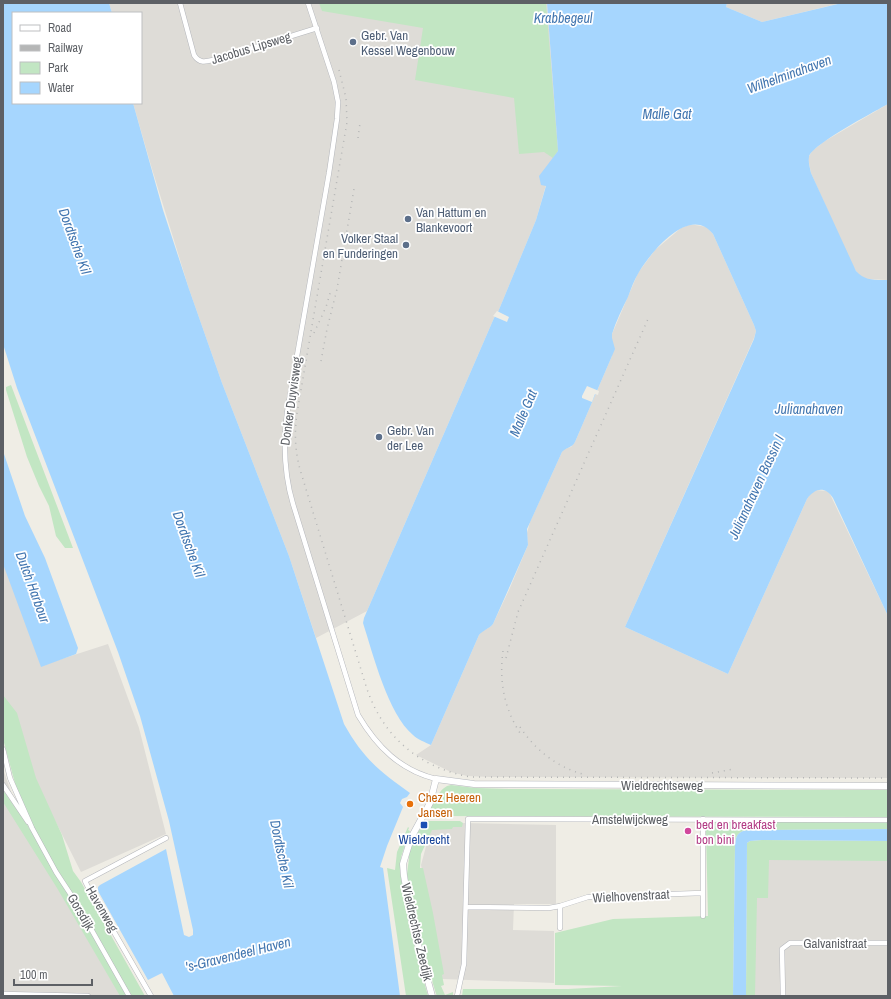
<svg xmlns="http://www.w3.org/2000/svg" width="891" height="999" font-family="'Archivo Narrow',sans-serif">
<rect width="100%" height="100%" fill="#efede5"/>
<path fill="#dedcd7" d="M109 3H547L558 151 546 185 536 220 498 312 494 318 367 611 316 638 289 556 222 383 189 289 152 169 133 103H141V13H112Z
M727 3H841L762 22 726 7Z
M888 104V280L867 279 861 277 856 271 850 261 811 173 808 158 812 151 825 141Z
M689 225H695L707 227 713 234 754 325 756 331 754 338 625 627 728 674 807 499 811 493 816 490 826 491 829 492 888 616V778L490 777 467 776 451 772 416 755 431 745 479 635 481 632 490 627 493 624 509 590 528 545 527 533 530 522 562 452 564 449 571 447 575 442 612 356V334L638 273 655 250 681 228Z
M3 552 43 665 108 644 139 728 166 834 81 872 24 759 3 696Z
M3 769 12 795 140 996H3Z
M464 823 556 825V904H514L513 930 554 931V983L442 979 421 865 431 828Z
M754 855H888V996H750Z"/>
<path fill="#c2e6c3" d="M319 3H546L558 151 553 158 544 152 519 154 514 98 415 80 423 28 322 11Z
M11 385 73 548H65L56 536 49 506 39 486 27 457 6 390V387Z
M3 695 17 713 36 778 62 835 73 871 81 882 145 996H132L36 834 16 787 3 739Z
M451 785 476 788 509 789 888 790V817L430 816 428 813C433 804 440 786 451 785Z
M3 790 28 826 128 996H120L57 888 3 802Z
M426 821H460L463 823 462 827H453L452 829 432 830 421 854 420 868H423L433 913 444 974 442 975 444 985 441 986 445 995 453 992V996H437L436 994 417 929 407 874 409 858 408 854 413 841 424 822Z
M708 822H888V829L757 830C743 830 736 830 735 845L733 996H462L463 989H568L622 986 555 985V933L613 919 708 916 706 832V824Z
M408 827 409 828 408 830 410 831 401 857 400 871 410 930 428 996H406L387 868 395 870 397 852Z
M762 840 888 841V861L769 860 768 898H757L755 996H746L747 846V843L750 841Z"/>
<path fill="#a6d6fe" d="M3 3H109L112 13H13V103H133L163 210 189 289 222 383 289 556 344 724C363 758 379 771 410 793L407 797 402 799 400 803 403 807 387 846 380 867 383 868 400 996H174L162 973 148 980 98 891V887L100 885 166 849 184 935 189 937 193 935V930L169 821 140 716 118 652 17 388 3 344Z
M547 3H727L726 7 762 22 842 3H888V104C874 112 811 145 809 157 808 162 810 168 811 173L856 271C865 281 875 280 888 280V616L833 498C825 486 815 488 807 499L728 674 625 627 754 339 756 331 754 325 713 234C690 204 651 252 639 272 634 280 631 289 628 297 622 309 616 321 612 334V338L615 349 575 442C572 448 566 447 562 452L527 529 528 545 493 624C489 629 483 630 479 635L431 745C425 742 418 740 413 735 388 714 373 654 363 623L364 618 494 318 498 312 536 220 546 186 541 185 539 176 558 151Z
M3 451 25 516 45 558 78 648 76 654 41 667 3 564Z
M888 829V841L762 840 750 841 747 843 746 996H733L735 845C736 830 743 830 757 830Z"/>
<path fill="#efede5" d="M497 311 509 317 507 322 493 316Z
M587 386 599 391 598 395 595 394 592 402 582 398V396Z"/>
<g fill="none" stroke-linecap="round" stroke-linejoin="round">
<defs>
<path id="street" d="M180 3 194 55C200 65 208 61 217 59L317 28
M308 3 334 82 338 102 337 119 329 173 287 413C283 445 284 474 293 504L358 715C377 747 400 770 436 779
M3 749 10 778 32 828 56 872 77 904 129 996
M3 785 28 822
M703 819V916
M560 906V928
M466 907 549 908 560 906 588 897 702 893
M3 994 88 996
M151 996 88 887 85 881 166 838
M457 996 464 964 468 819 888 820
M783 996 782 949 790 943H888"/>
<path id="secondary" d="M432 996 413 926 404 876 403 864 411 838 430 803 436 779 474 784 888 786"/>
</defs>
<use href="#street" stroke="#b5b7bc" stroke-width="5.5"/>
<use href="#secondary" stroke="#b6b9bf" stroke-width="7"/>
<use href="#street" stroke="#fff" stroke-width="4.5"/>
<use href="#secondary" stroke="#fff" stroke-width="6"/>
<path stroke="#b5b6b6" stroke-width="1.5" stroke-dasharray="1 5" stroke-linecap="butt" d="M339 70 346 98 347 122 297 413C294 435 295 454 302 476L366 686C382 736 419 768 471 777L888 778
M358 138 360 123
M314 333 326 307 331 290
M321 361 327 329 337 289 354 189
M503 651C499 681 504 708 520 733
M506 658 518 612 648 319
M520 727C536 751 558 768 586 775
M712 773 734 769"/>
</g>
<g fill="#5c6f8a" stroke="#fff" stroke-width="1.5">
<circle cx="353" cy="42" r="4"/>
<circle cx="408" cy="219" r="4"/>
<circle cx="406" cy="245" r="4"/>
<circle cx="379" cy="437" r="4"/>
</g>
<circle fill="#e8710a" stroke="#fff" stroke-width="1.5" cx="410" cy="804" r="4"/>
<rect fill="#1a4fb4" stroke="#fff" stroke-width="1.5" x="420" y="821" width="8" height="8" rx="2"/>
<circle fill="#d1479c" stroke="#fff" stroke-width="1.5" cx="688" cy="831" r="4"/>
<g text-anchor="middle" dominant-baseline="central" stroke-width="3.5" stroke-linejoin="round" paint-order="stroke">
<g font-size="13" fill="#4e5e75" stroke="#fff" text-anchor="start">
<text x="361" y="35">Gebr. Van<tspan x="361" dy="15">Kessel Wegenbouw</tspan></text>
<text x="416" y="212">Van Hattum en<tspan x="416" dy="15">Blankevoort</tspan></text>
<text x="398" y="238" text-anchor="end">Volker Staal<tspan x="398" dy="15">en Funderingen</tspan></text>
<text x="387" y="430">Gebr. Van<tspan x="387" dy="15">der Lee</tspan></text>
</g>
<g font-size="13" fill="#5d6065" stroke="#fff">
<text transform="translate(251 48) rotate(-17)">Jacobus Lipsweg</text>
<text transform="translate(291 401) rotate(-82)">Donker Duyvisweg</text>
<text x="662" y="785">Wieldrechtseweg</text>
<text x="630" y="819">Amstelwijckweg</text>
<text transform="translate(631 896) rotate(-3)">Wielhovenstraat</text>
<text transform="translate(102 909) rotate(60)">Havenweg</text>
<text transform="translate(81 912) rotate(59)">Gorsdijk</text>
<text transform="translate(417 932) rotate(77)">Wieldrechtse Zeedijk</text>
<text x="835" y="943">Galvanistraat</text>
</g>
<g font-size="13" fill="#c56008" stroke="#fff" text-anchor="start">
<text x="418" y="797">Chez Heeren<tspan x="418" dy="15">Jansen</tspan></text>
</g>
<g font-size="13" fill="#b23c85" stroke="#fff" text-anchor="start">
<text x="696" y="824">bed en breakfast<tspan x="696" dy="15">bon bini</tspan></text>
</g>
<g font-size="13" fill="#164399" stroke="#fff">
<text x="424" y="839">Wieldrecht</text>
</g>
<g font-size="14" font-style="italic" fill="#4276b0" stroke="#fff">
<text x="563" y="18">Krabbegeul</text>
<text transform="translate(789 74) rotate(-20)">Wilhelminahaven</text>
<text x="667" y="114">Malle Gat</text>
<text transform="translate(75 241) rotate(70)">Dordtsche Kil</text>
<text x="809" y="409">Julianahaven</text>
<text transform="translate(523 413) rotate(-67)">Malle Gat</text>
<text transform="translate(756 487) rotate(-65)">Julianahaven Bassin I</text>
<text transform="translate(189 544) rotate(70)">Dordtsche Kil</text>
<text transform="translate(33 587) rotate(70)">Dutch Harbour</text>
<text transform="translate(282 854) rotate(78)">Dordtsche Kil</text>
<text transform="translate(238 954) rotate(-14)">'s-Gravendeel Haven</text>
</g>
</g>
<rect width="891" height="999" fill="none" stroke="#5d6065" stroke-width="8"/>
<rect x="12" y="12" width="130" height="92" fill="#ffffff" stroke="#bebfc1"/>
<rect x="20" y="25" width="20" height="6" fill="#ffffff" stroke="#bebfc1"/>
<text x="48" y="32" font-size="12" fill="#5d6065">Road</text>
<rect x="20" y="45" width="20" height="6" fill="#b5b6b6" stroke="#bebfc1"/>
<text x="48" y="52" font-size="12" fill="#5d6065">Railway</text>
<rect x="20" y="62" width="20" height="12" fill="#c2e6c3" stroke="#bebfc1"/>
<text x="48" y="72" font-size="12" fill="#5d6065">Park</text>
<rect x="20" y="82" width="20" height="12" fill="#a6d6fe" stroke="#bebfc1"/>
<text x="48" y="92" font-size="12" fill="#5d6065">Water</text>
<path d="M14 979v6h78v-6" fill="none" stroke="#5d6065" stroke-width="2"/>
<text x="20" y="979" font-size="12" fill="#5d6065" stroke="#ffffff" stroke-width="3" paint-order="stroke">100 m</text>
</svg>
